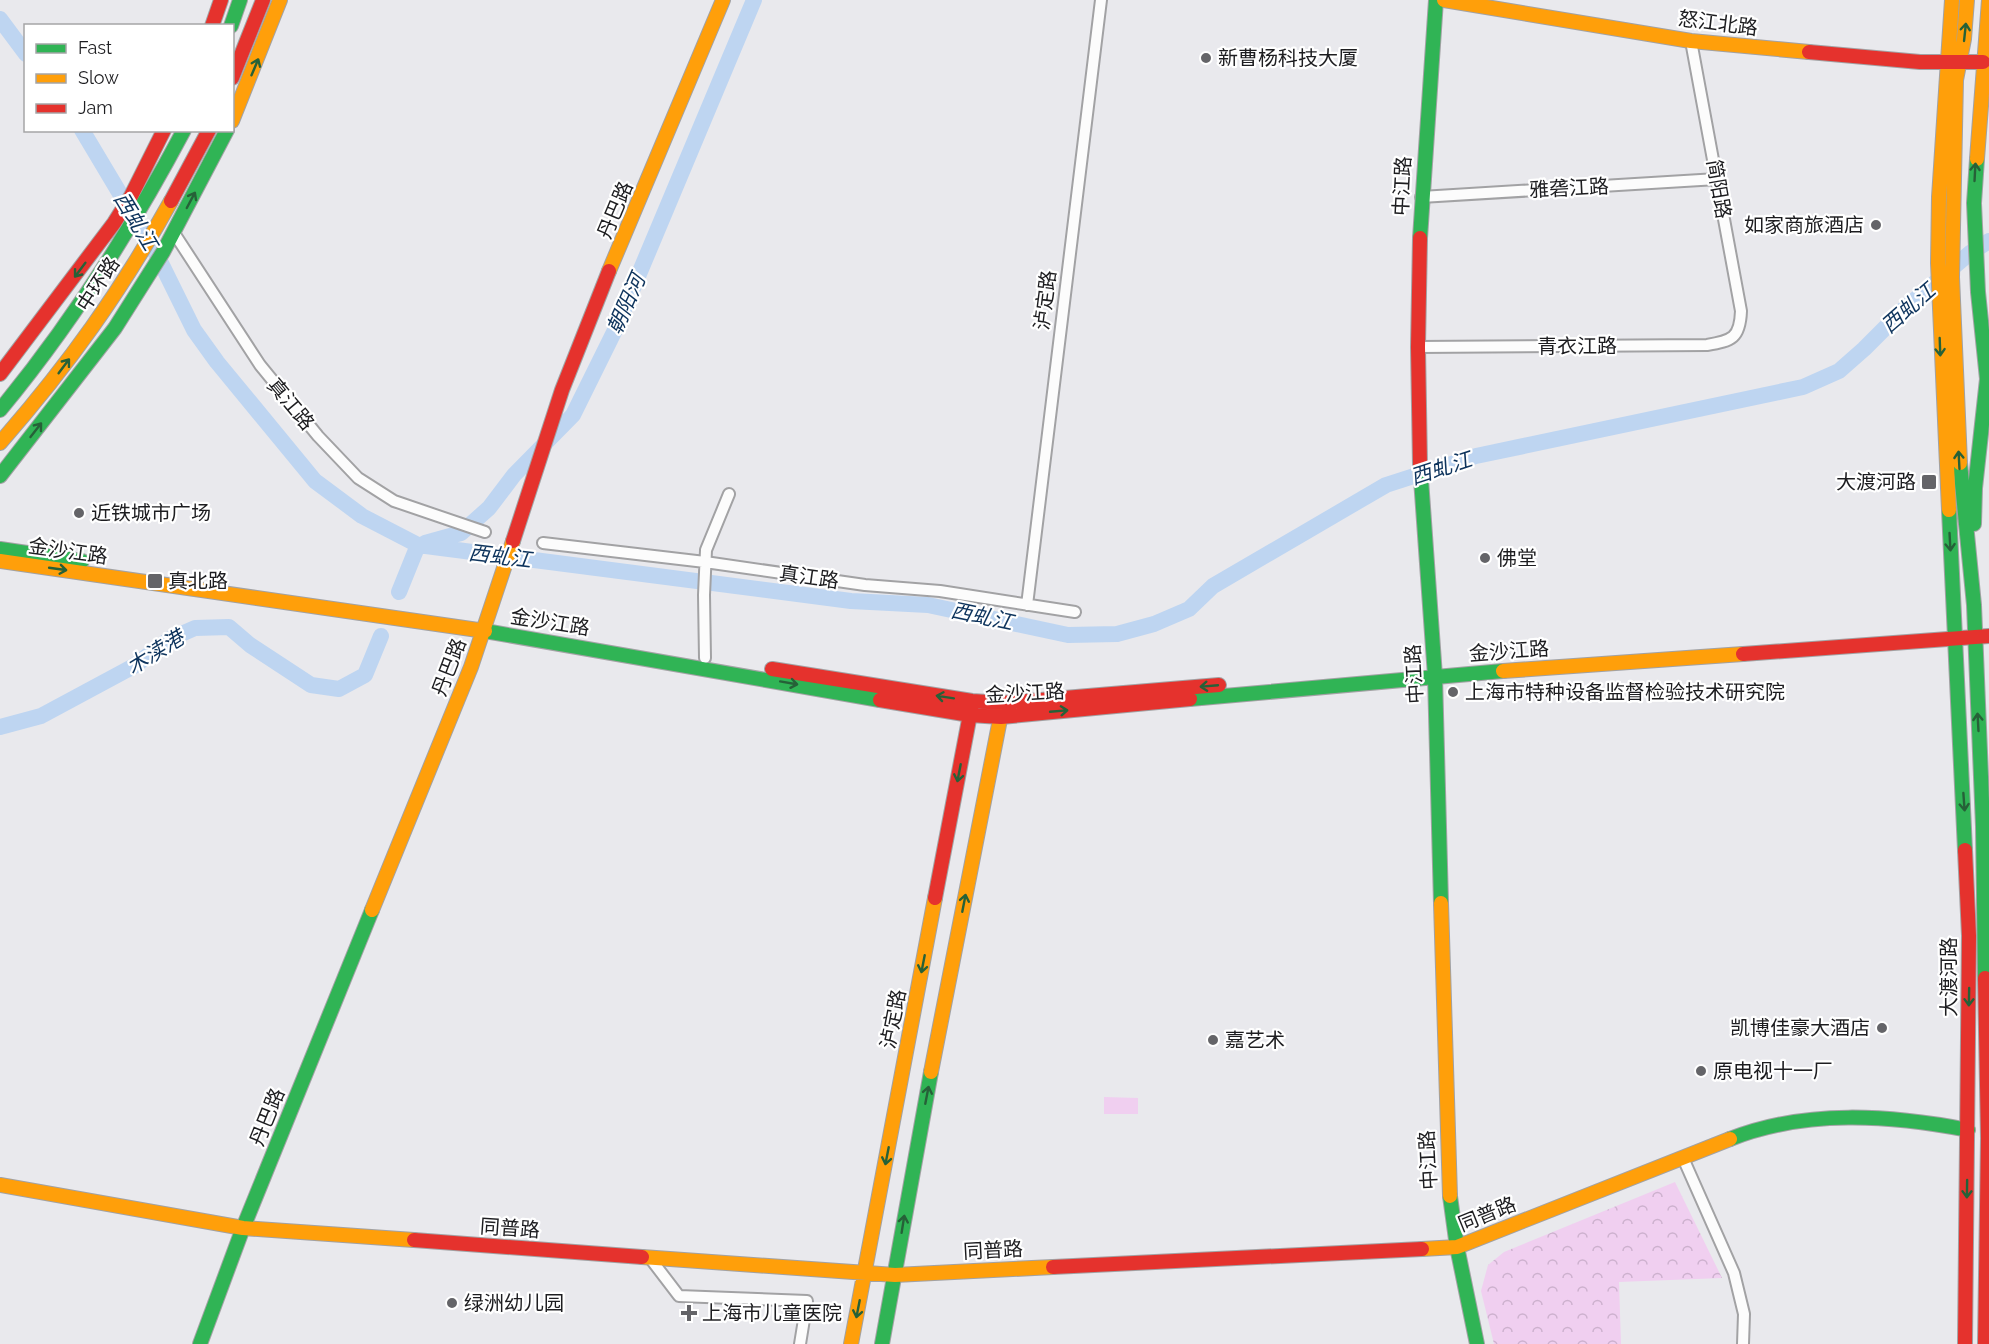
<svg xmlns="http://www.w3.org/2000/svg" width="1989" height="1344" font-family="Raleway,'Noto Sans SC',sans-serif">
<defs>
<pattern id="forest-crowns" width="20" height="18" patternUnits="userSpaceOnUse" patternTransform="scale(1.5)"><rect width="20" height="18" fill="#f0cff0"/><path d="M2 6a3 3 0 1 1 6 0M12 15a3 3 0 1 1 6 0" fill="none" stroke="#cdb1ce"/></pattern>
</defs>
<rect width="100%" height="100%" fill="#e9e9ed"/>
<path fill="url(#forest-crowns)" d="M1675 1182 1722 1278 1619 1282 1621 1344H1494L1481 1291 1488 1265 1504 1252Z"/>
<path fill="#f0cff0" d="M1104 1097 1138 1098V1114H1104Z"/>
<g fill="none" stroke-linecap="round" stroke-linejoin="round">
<path stroke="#bed5f1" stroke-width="16" d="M0 19 26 54
M82 130 159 259 194 330 217 362 315 481 362 516 418 545 851 601 928 605 1068 635 1117 634 1154 624 1189 609 1213 586 1386 485 1476 456 1803 387 1839 371 1864 349 1904 309 1970 253 1989 241
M425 543 461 533 489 508 514 475 573 415 618 324 754 0
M399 592 418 545
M0 727 41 716 134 666 170 639 195 628 229 627 250 645 311 685 339 689 365 675 381 636"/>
<defs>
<path id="street" d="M1421 197 1717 179
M174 233 260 365 318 436 358 478 394 501 485 532
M1418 347 1707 345C1732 341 1740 338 1741 311L1691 41
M543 543 705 562 865 585 940 591 1075 612
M1027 605 1101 0
M705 658 704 595 706 550 729 494
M1683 1158 1734 1273 1744 1314 1743 1344
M650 1258 679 1296 807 1301 800 1344"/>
<path id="fast" d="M231 26 240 0
M1420 238 1436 0
M0 410C72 323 131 230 184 130
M1960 463 1974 605 1983 826 1985 978
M1420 465 1435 676 1441 903
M0 476 115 328 163 252 227 130
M1949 510 1965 850
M1974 524 1975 488 1987 379 1978 292 1974 203 1977 159
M0 549 82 561
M485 631 880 700
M1190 699 1503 671
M1730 1139C1806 1109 1890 1115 1968 1130
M1450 1196 1457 1247 1477 1344
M200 1344 243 1228 372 910
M882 1344 931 1072"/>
<path id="slow" d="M1444 0 1691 41 1809 52
M232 121 280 0
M1977 159 1989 0
M609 271 723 0
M0 443C69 364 120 293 171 201
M1960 463 1952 277 1956 80 1964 39 1967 0
M1949 510 1938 263 1939 197 1952 0
M0 561 485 631
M1503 671 1743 654
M1441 903 1450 1196
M372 910 471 667 513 541
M931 1072 1003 704
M0 1185 243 1228 414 1240
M1422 1249 1457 1247 1730 1139
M642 1257 895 1275 1053 1267
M851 1344 935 898"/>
<path id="jam" d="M212 26 221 0
M1809 52 1920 62H1983
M232 78 263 0
M171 201 209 130
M1420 238 1418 347 1420 465
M0 374 114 223 131 196 164 130
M513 541 562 390 609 271
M1743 654 1989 636
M772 669 972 701 1003 703 1219 685
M880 700 970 715 1001 717 1190 699
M935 898 972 704
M414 1240 642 1257
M1053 1267 1422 1249
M1965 1344 1969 936 1965 850
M1985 1344 1988 1138 1985 978"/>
</defs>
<use href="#street" stroke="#a2a2a4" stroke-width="14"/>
<use href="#fast" stroke="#a2a2a4" stroke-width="16"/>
<use href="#slow" stroke="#a2a2a4" stroke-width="16"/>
<use href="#jam" stroke="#a2a2a4" stroke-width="16"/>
<use href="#street" stroke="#fcfcfc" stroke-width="10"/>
<use href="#fast" stroke="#30b455" stroke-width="14"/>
<use href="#slow" stroke="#ff9f0a" stroke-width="14"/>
<use href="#jam" stroke="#e5322d" stroke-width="14"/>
</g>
<defs><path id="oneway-shaft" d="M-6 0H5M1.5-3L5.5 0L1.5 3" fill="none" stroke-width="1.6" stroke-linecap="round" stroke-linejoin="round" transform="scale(1.5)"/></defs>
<g stroke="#266138">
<use href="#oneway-shaft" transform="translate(1965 32) rotate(-84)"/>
<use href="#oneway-shaft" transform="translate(255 67) rotate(-67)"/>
<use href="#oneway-shaft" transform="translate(1975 172) rotate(-87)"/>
<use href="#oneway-shaft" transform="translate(191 200) rotate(-62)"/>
<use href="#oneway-shaft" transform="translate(80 270) rotate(127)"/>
<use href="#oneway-shaft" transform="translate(1940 347) rotate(88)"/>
<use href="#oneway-shaft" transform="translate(64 366) rotate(-53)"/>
<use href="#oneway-shaft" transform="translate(36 430) rotate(-52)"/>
<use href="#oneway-shaft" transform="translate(1959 460) rotate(-93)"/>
<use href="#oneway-shaft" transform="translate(1950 542) rotate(87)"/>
<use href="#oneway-shaft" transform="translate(58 569) rotate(8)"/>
<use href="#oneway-shaft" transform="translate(789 683) rotate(10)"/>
<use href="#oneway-shaft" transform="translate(1209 686) rotate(175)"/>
<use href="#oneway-shaft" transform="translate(945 697) rotate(-171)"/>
<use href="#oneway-shaft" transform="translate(1059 711) rotate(-5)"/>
<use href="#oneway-shaft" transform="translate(1978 722) rotate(-93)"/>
<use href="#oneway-shaft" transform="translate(959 773) rotate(101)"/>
<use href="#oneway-shaft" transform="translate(1964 802) rotate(86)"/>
<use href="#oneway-shaft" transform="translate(964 903) rotate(-79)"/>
<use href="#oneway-shaft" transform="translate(923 964) rotate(101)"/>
<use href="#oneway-shaft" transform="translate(1969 997) rotate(91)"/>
<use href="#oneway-shaft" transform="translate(927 1095) rotate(-79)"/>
<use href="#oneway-shaft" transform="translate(887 1156) rotate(101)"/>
<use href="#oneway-shaft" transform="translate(1967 1189) rotate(91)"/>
<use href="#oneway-shaft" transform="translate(903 1224) rotate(-81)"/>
<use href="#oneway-shaft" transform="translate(858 1309) rotate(101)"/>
</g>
<g fill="#646468" stroke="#fff" stroke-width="2">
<circle cx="1206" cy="58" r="6"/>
<circle cx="1876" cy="225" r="6"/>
<rect x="1921" y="474" width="16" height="16" rx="3"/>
<circle cx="79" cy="513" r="6"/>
<circle cx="1485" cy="558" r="6"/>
<rect x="147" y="573" width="16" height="16" rx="3"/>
<circle cx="1453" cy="692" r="6"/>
<circle cx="1882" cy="1028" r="6"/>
<circle cx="1213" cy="1040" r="6"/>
<circle cx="1701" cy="1071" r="6"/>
<circle cx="452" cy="1303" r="6"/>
<path d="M686 1304h6v6h6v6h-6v6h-6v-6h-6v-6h6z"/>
</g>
<g text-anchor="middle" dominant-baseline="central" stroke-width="4.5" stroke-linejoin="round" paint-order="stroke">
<g font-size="20" fill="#1d1d20" stroke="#fff">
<text transform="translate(1718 23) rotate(7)">怒江北路</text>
<text transform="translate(1402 186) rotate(-87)">中江路</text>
<text transform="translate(1569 188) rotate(-3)">雅砻江路</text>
<text transform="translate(1719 189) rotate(80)">简阳路</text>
<text transform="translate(615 210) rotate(-67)">丹巴路</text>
<text transform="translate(98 284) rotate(-57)">中环路</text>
<text transform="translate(1045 300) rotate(-83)">泸定路</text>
<text x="1577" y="346">青衣江路</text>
<text transform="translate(291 404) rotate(50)">真江路</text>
<text transform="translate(68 551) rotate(8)">金沙江路</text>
<text transform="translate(809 577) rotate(8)">真江路</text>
<text transform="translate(550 622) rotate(9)">金沙江路</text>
<text transform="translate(1509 651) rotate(-4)">金沙江路</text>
<text transform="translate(449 667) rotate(-69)">丹巴路</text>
<text transform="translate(1414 674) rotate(-93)">中江路</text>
<text transform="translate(1025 693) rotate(-3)">金沙江路</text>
<text transform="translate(1949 977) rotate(-90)">大渡河路</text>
<text transform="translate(893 1019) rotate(-79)">泸定路</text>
<text transform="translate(267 1117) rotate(-68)">丹巴路</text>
<text transform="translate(1428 1160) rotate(-93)">中江路</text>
<text transform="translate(1487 1214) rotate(-22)">同普路</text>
<text transform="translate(510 1228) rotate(4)">同普路</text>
<text transform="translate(993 1250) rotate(-3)">同普路</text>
</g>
<g font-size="20" fill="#1d1d20" stroke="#fff" text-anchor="start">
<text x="1218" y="58">新曹杨科技大厦</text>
<text x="1864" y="225" text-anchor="end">如家商旅酒店</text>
<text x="1916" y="482" text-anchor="end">大渡河路</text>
<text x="91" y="513">近铁城市广场</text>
<text x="1497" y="558">佛堂</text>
<text x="168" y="581">真北路</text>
<text x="1465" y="692">上海市特种设备监督检验技术研究院</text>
<text x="1870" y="1028" text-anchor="end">凯博佳豪大酒店</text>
<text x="1225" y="1040">嘉艺术</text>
<text x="1713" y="1071">原电视十一厂</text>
<text x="464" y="1303">绿洲幼儿园</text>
<text x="702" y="1313">上海市儿童医院</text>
</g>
<g font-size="21" font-style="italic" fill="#0e345d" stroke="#fff">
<text transform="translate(136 221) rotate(59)">西虬江</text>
<text transform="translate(626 304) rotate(-66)">朝阳河</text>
<text transform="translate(1908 308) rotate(-41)">西虬江</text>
<text transform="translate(1441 468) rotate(-18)">西虬江</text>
<text transform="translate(500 556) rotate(7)">西虬江</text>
<text transform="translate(982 616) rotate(12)">西虬江</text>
<text transform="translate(155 652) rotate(-32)">木渎港</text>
</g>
</g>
<rect x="24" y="24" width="210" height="108" fill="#ffffff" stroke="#a5a5a6" stroke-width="1.5"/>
<rect x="36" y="44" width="30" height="9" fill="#30b455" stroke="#a5a5a6" stroke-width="1.5"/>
<text x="78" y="54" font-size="18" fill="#1d1d20">Fast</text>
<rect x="36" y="74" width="30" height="9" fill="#ff9f0a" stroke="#a5a5a6" stroke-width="1.5"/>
<text x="78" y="84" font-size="18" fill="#1d1d20">Slow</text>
<rect x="36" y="104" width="30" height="9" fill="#e5322d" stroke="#a5a5a6" stroke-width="1.5"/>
<text x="78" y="114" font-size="18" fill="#1d1d20">Jam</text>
</svg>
